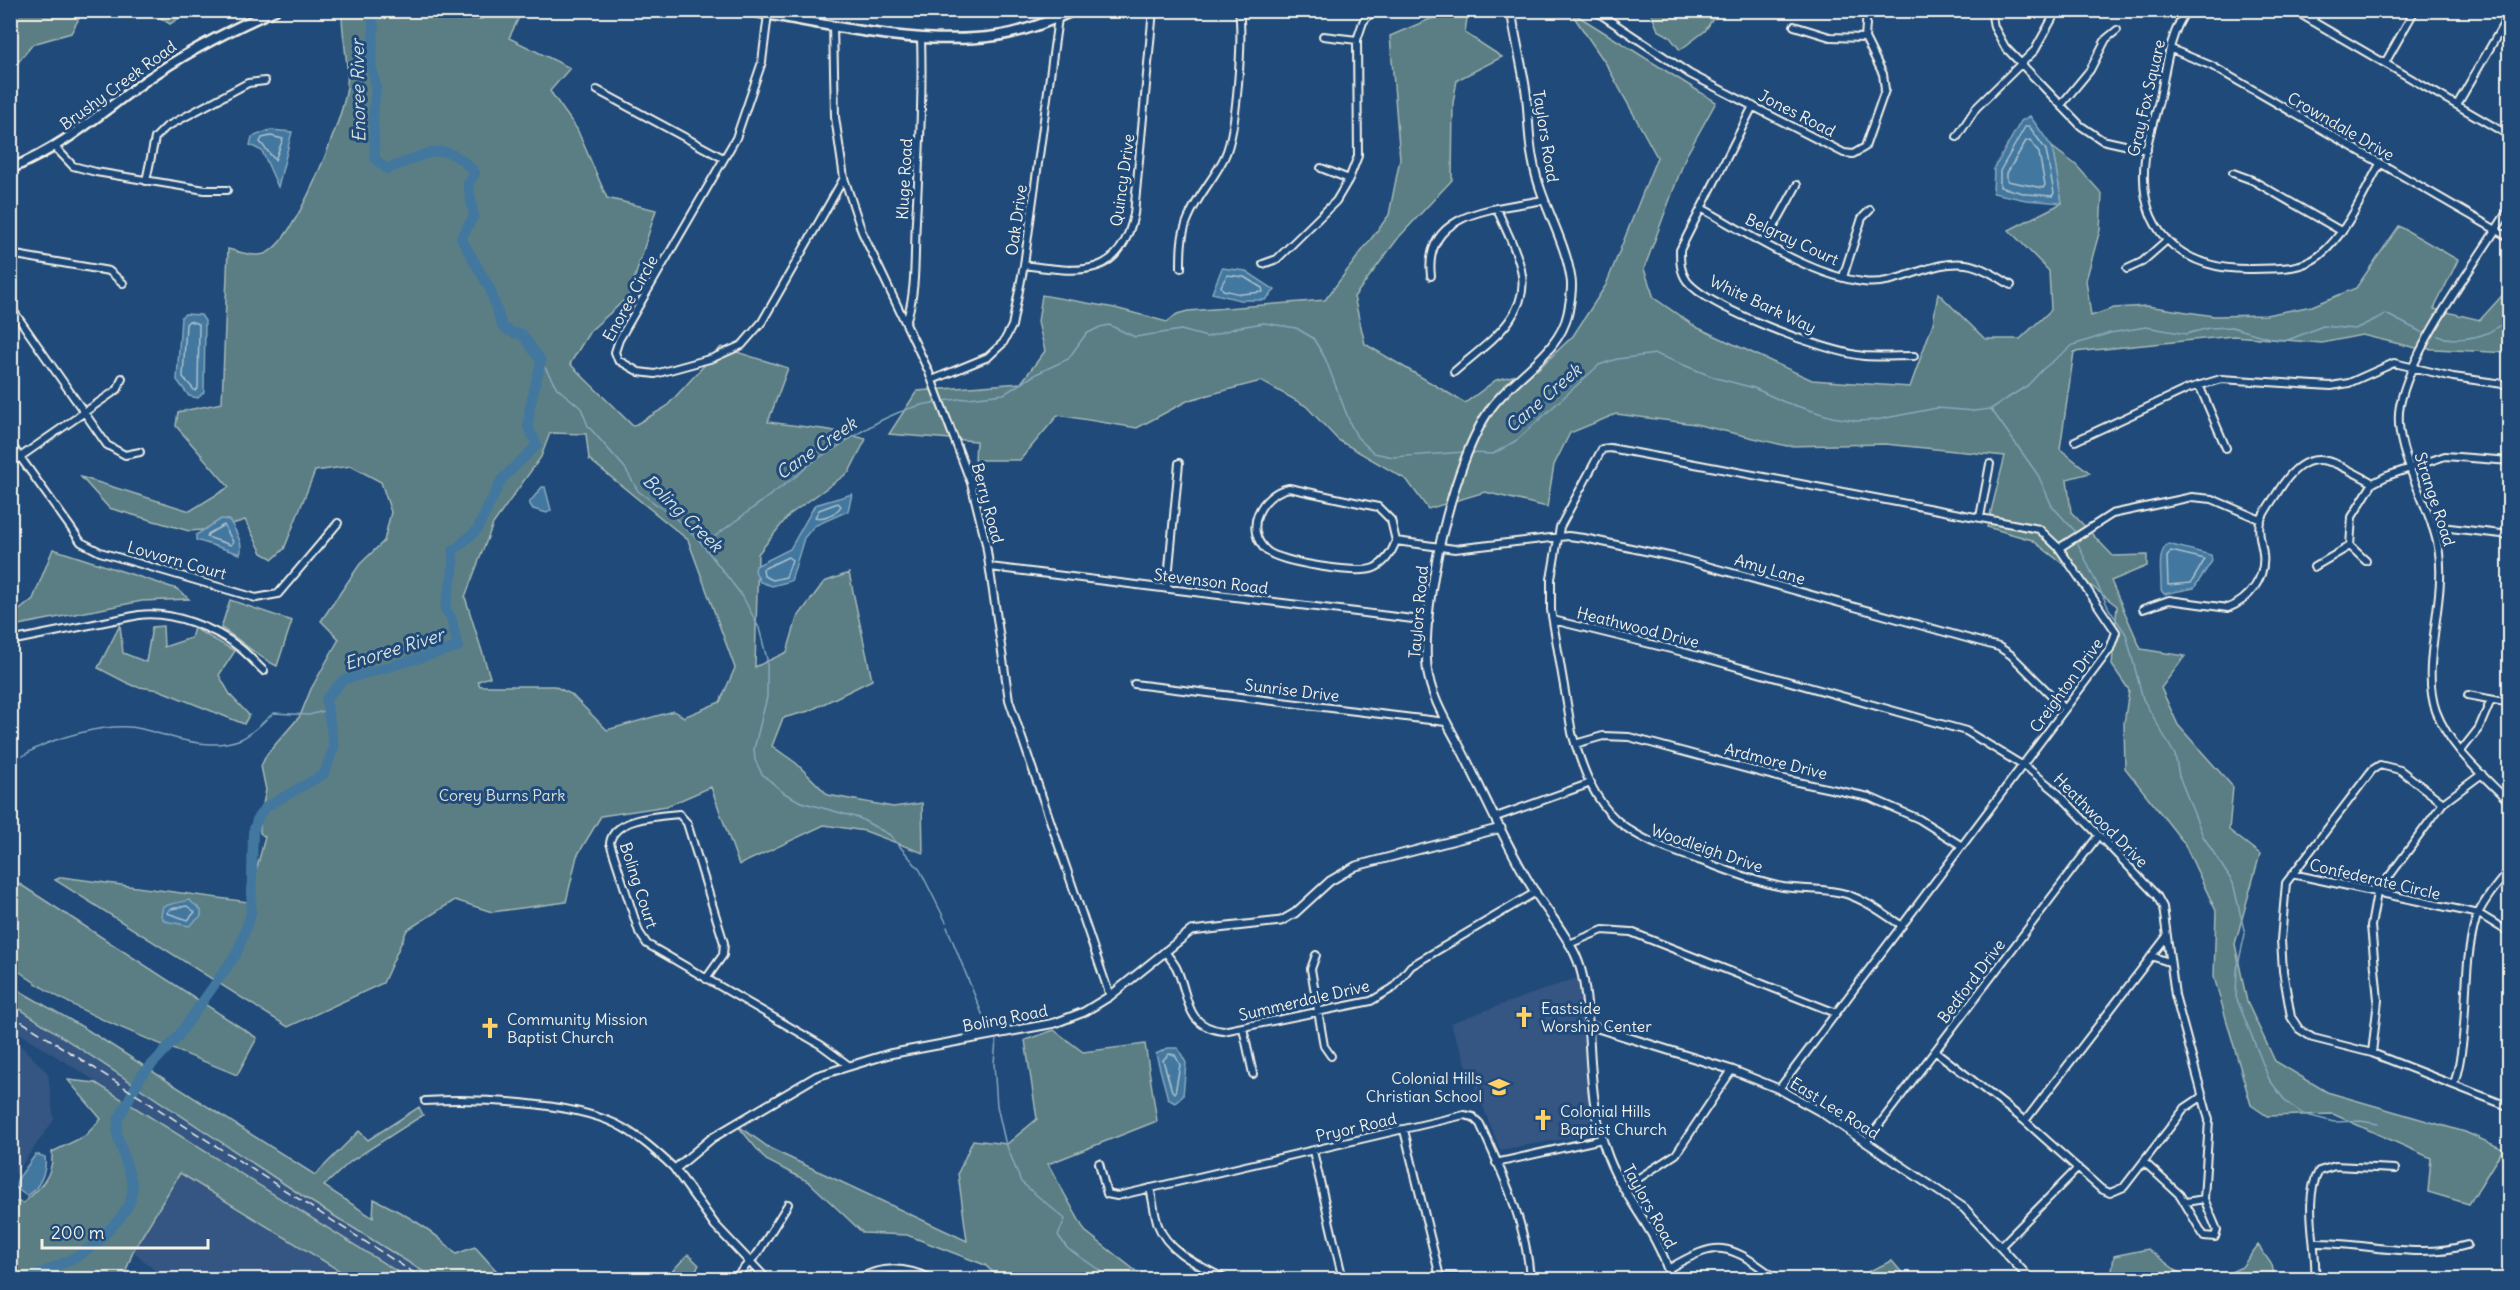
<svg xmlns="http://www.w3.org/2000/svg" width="2520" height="1290" font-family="Delius,sans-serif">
<rect width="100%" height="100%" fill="#1f4a7a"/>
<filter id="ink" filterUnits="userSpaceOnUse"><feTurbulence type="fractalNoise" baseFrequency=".0167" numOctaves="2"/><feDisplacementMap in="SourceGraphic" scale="12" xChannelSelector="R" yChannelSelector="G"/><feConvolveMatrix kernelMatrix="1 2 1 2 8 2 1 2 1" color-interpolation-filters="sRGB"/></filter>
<g filter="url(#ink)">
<path fill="#345582" d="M1582 976 1592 1134 1500 1150 1450 1023Z
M10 1003 307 1199 435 1279H409L11 1028Z
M11 1036 48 1073 54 1120 11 1180Z
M180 1173 255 1218 353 1279H164L133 1251Z"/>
<path fill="#5a7e84" stroke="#a7b8b6" stroke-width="1.5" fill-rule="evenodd" d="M19 11V10L83 11 71 33 33 44 11 71V22Z
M150 11H189L170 24Z
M342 11H431L434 19H482V11H522L509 38 570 68 550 91 577 129 607 198 656 210 629 296 590 331 570 364 633 426 666 407 721 347 788 368 768 422 830 430 866 439 849 472 789 515 758 554 755 667 787 652 797 618 824 582 849 573 872 680 809 711 783 718 772 746 796 763 828 795 893 807 922 803 923 853 865 831 824 825 739 865 711 787 667 806 601 816 577 856 566 902 492 912 455 900 407 930 383 983 288 1027 55 880 62 877 248 902 265 837 260 833V818L266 790 261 766 267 754 300 716 311 689 339 639 321 621 360 564 384 541 391 512 381 482 351 466 315 471 284 549 273 559 262 553 245 520 217 529 189 531 109 508 81 477 190 511 229 487 176 426 178 412 222 403 228 249C239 252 253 257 264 254 295 244 340 124 346 93 351 69 341 35 342 11ZM550 433 586 434 589 459 688 540 735 668 720 702 684 717 674 711 607 730 571 694 554 686H480L478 681 490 677 465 597 493 524 541 457Z
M1449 11H1468L1465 33 1502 57 1457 80 1453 103 1452 180 1399 237 1354 297 1365 344 1465 403 1496 380 1537 370 1573 336 1606 285 1657 157 1606 64 1570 11 1716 102 1686 156 1644 269 1654 298 1696 327 1812 380 1910 387 1933 323 1938 293 1985 339H2020L2051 310 2049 271 2009 230 2062 203 2052 147 2076 165 2102 194 2100 230 2086 280 2091 316 2114 308 2147 306 2214 316 2266 315 2312 306 2356 288 2399 226 2458 260 2434 309 2480 320 2509 288V353L2416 348 2362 335 2322 343 2233 336 2074 352 2060 449 2090 473 2067 479 2071 512 2113 556 2147 555V566L2111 581 2141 649 2185 656 2161 688 2178 725 2233 787 2229 830 2260 854 2235 944 2247 1002 2275 1061 2327 1092 2465 1132 2503 1149 2469 1204 2428 1192 2431 1158 2333 1114 2267 1116 2251 1105 2214 977 2216 911 2184 843 2125 768 2124 724 2129 690 2112 665 2117 606 2032 540 1987 527 2005 456 1885 444 1787 446 1695 424 1616 414 1570 433 1554 465 1547 507 1485 492 1428 509 1407 480 1338 440 1306 406 1261 381 1189 400 1137 428 1058 415 1020 460H975L976 441 889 434 917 391 1021 383 1045 351 1038 322 1042 295 1115 308 1167 322 1177 314 1188 311 1325 300 1389 215 1400 159 1390 36Z
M1650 11H1718L1705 31 1680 50 1669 36 1658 30Z
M53 549 177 589 189 599 142 601 18 625 16 613 33 599Z
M230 600 292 621 277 666C257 657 241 640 221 628Z
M120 625 123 653 146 662 152 627 163 626 164 647 191 638 194 628 235 651 219 675 231 696 249 715 244 724 159 690 133 686 98 668Z
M18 883 257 1038 237 1075C164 1044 72 1015 11 965V884Z
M11 986 86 1029 315 1175 359 1131 368 1140 419 1107 423 1115 351 1161 324 1186 373 1218 374 1199C403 1213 434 1230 456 1254L475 1247 504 1279H435L307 1199 11 1003Z
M1054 1030 1083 1052 1145 1044 1157 1121 1048 1164 1085 1231 1146 1279H1000L985 1265 907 1235 863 1233 809 1182 766 1160 737 1125 771 1149 967 1241 958 1173 973 1140 1007 1144 1037 1119 1025 1040Z
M68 1080 96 1083 409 1279H353L180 1173 133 1251 125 1274 132 1279H11V1201L23 1203C40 1189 54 1175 52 1152L85 1136 101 1119Z
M2258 1245 2272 1265 2275 1279H2216L2242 1267Z
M2148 1249 2182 1275 2202 1279H2111L2114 1256Z
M688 1254 699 1265 690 1279H665Z
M1892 1261 1904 1275 1914 1279H1867L1869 1271Z"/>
<path fill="#42779f" stroke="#89a8bc" stroke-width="1.5" d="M2030 116 2052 147 2062 203 2026 200 1993 193 1994 169 2021 121Z
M270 130 292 132 278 187 262 151 250 145 252 137Z
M1222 268 1246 271 1275 290 1265 300H1240L1212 293Z
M185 314 201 315 205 321 204 392 198 398 189 396 177 380 181 317Z
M542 487H545L551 510 547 513 533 509 529 503Z
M852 494 848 511 814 526 804 538 791 581 772 586 760 582 755 571 756 566 790 549 815 505Z
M221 519 229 520C235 529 244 545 240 554L196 540V535Z
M2168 544 2211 555 2212 561 2194 588 2164 594 2161 590C2162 576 2156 553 2168 544Z
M189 900 201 910V916L189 926 165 921 161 916 163 906Z
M1168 1048H1178L1186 1063 1183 1096 1175 1103 1168 1099 1156 1054Z
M36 1154 45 1157C47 1171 39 1189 27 1196L16 1188 17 1180Z"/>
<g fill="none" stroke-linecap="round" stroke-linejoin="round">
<path stroke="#adc0cb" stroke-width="1.5" d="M2029 126 2046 150 2054 193 2052 196 2027 194 2000 187V171L2025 127Z
M271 136 283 139 275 160 260 142 262 138Z
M2030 140 2039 153 2045 185 2043 188 2007 181V173L2026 141Z
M1227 275 1244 277 1262 288 1263 292 1241 294 1223 290 1221 286Z
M189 321 199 324 198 388 195 391 183 377 186 324Z
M838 503 841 506C837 513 823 520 815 517L819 510Z
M224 525 233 542 231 545 207 537 208 534Z
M2171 551 2205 559 2191 583 2168 585 2167 557Z
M788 557 792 560 786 577 773 580 764 576 763 569Z
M187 906 195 912 188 920 167 913 170 909Z
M1169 1054 1175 1055 1180 1065 1175 1093 1172 1091 1163 1060Z"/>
<path stroke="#89a8bc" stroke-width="1.5" d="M2438 336C2452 341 2473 339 2487 333 2496 329 2499 323 2510 324
M541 361 557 388 581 408 588 426 625 468 638 491 675 518 699 540 743 597 759 628 767 659V697L754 749 755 760 762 774 784 793 801 802 859 818 890 835 920 870 946 922
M942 401 1004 394 1036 374 1068 359 1086 334 1100 327 1109 325 1135 337 1181 330 1207 337 1239 327 1264 323 1296 328 1313 338 1325 358 1350 423 1357 437 1374 453 1393 457 1465 452
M1991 409 2038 475 2052 506 2075 531
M1470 453 1493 454 1517 440 1599 365 1617 359 1656 354 1716 378 1754 388 1784 402 1832 417 1857 421 1876 420 1937 408 1974 411 1991 409 2028 385 2043 369 2073 345 2110 333 2146 327 2186 334 2209 328 2232 327 2272 339 2288 340 2323 326 2355 329 2386 314 2423 333
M2077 542 2109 609 2126 634 2143 699 2175 755 2179 776 2203 836 2233 883 2245 934 2237 969 2236 997 2269 1079 2286 1102 2303 1114 2334 1122 2361 1121 2378 1124
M703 545 799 474C810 462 823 455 837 447 869 426 899 407 938 402
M23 756C49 738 111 721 142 729 174 737 208 752 241 739 254 733 263 721 274 713L309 715 328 710
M947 927 989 1031
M996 1041 994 1063 997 1106 1005 1141 1021 1182 1065 1219 1058 1235 1067 1248 1114 1280"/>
<path stroke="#42779f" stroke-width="10" d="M27 1280 78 1256 97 1243 121 1217 130 1203 133 1186 117 1134 118 1120 141 1076 176 1039 237 953 251 914 253 832 258 817 266 807 324 774 334 747 326 699 343 680 458 647 451 617 445 609 453 571V551L477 530 502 479 537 445 528 427 530 406 541 361 522 334 513 333 502 326 490 289 461 238 474 216 468 184 475 173C443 135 426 156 387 169L375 159 373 117 376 87 371 63 374 27 369 10"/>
<defs>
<path id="minor" d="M1594 10 1690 74 1844 153 1853 154 1865 147 1885 90 1883 74 1865 38 1867 10
M1991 10 1994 27 2005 47 2081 126 2102 140 2147 150
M2187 10C2169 34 2166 69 2160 97 2154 121 2144 148 2144 173 2142 238 2189 270 2250 269 2274 268 2300 271 2320 255 2347 233 2363 194 2380 164
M2293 10 2510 136
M768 14 762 62 736 138 619 340 615 352 618 360 639 372 655 374 713 358 742 345 762 322 844 178
M2312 21 2318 10
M833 25 835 117 844 178 862 232 928 370 971 483 986 544 1009 700 1110 996
M1794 26 1830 37 1865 38
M1323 36 1357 40
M2171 49 2212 66 2510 238
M2385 63 2415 10
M597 90 723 158
M2061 105 2090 70 2106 39 2117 30
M2457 105 2506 20
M1753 106 1680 250C1680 261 1680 271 1687 281 1709 309 1827 352 1864 356 1880 357 1898 356 1914 356
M1957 137 1976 108 2035 50 2057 10
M56 148 73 166 96 172 205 190H227
M1321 168 1349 179
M2233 173 2252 180 2341 231
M146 181 155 138 166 127 248 83 265 81
M2510 207C2477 263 2413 343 2400 405 2391 451 2433 507 2439 553 2446 601 2420 667 2436 711 2450 748 2483 775 2510 803
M1701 208C1749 234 1809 275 1863 282 1898 287 1931 259 1966 264 1981 266 1998 277 2011 285
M1765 243 1797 185
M10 254 109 271 123 283
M1263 264 1277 259 1336 201 1349 179 1358 156 1357 40 1363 22 1373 10
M1024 265C1077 272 1120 281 1134 214L1153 10
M1181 268C1181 252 1181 234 1188 219 1197 196 1215 178 1225 156 1237 130 1243 39 1239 10
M2127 269 2142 262 2167 240
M1431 276C1423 210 1497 209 1543 200
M1843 277 1862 218 1870 210
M10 306 107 445 125 455 140 452
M906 322C917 291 914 254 916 221 919 160 923 99 921 37
M1454 372C1484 345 1532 317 1521 270 1517 249 1505 229 1497 209
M932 380 988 357 1003 343 1012 326 1024 265 1058 18
M2199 385 2226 448
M2075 441 2187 389 2221 379 2331 386 2349 383 2394 363 2453 377 2510 385
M10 443 81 542 100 552 256 598 278 594 338 523
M10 464 118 389 122 378
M1980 517 1990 464
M2432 526 2510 535
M1396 541 1391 520 1378 507 1289 488C1261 494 1242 529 1267 551 1280 562 1358 575 1374 568 1385 563 1392 552 1396 541L1455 549 1568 536 1584 538 1678 558 1999 647 2011 655 2065 709
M2059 548 2112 514 2192 497 2212 499 2261 520
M2366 561 2350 546 2352 517 2373 483 2387 476 2445 456 2510 461
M990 567 1429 621
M2314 567 2350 546
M1167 589 1179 463
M2143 609 2169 600 2228 608C2249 600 2266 578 2263 554 2262 543 2257 533 2260 522 2264 511 2273 500 2279 490 2309 442 2332 461 2373 483
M1553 620 1687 653 1966 731 2030 770 2059 794 2157 896 2163 907 2175 995 2209 1120 2204 1199 2217 1230 2215 1237 2204 1236 2180 1195 2144 1162
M10 641 139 615C171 611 216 628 240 648 249 655 256 664 264 671
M1134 684 1446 722
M2468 695 2510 703
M1575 744 1603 736 1629 737 1788 780 1869 797 1919 819 1962 846
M2461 751 2479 728 2491 700
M2443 803 2400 770 2380 765 2372 770 2286 883 2281 940 2283 971 2291 1017 2299 1029 2313 1038 2372 1053 2510 1107
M1496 817 1591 783
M2292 874 2479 914 2510 933
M1569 944 1603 930 1631 932 1836 1013
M1165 951C1168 956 1173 962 1176 967 1190 996 1183 1026 1223 1031L1371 1001 1393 988 1411 966 1536 892
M1316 955 1311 969 1324 1046 1331 1056
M2151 956 2169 962
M706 979 723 955 724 943 687 823 679 814C658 816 613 818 610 843L639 932 647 944 821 1045 848 1065
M1243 1028 1253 1074
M1935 1051 2025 1121 2101 1189 2110 1193 2124 1187 2185 1108 2203 1096
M2372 1053 2378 1000 2371 926 2377 893 2443 803 2482 774
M2454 1084C2471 1030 2460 973 2476 919 2482 902 2498 884 2510 869
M1779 1089 2110 649 2116 632 2059 548 2039 529 1610 448 1602 449 1560 527 1551 579V610L1572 733C1597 820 1621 834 1704 862 1730 871 1755 882 1783 887 1803 890 1826 888 1846 894 1867 901 1884 914 1902 926
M425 1101C477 1098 570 1102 616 1124 638 1135 657 1152 675 1169
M2025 1121 2167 936
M1404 1130 1440 1277
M1866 1142 2098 836
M1313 1151 1343 1280
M1099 1163 1107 1194 1117 1196 1464 1115 1473 1117 1480 1124C1503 1174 1527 1225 1530 1280
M1496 1163 1602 1139
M2510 1184V1197
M1625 1187 1676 1154 1732 1070
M1150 1188C1153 1200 1154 1213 1158 1225 1168 1253 1203 1267 1227 1280
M2186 1202 2204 1199
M2314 1243C2364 1242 2418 1260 2467 1245
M2001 1246 2078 1168
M1668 1269C1724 1236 1729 1246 1779 1280
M733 1280 758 1253 788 1204
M857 1280C882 1264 908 1267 934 1280
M1428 1280 1450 1277 1506 1280
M2315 1280C2318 1248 2302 1200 2319 1171L2335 1166 2395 1169"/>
<path id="tertiary" d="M1511 10C1515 38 1522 65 1526 92 1529 115 1528 138 1533 161 1540 202 1565 238 1571 279 1573 289 1570 302 1568 313 1560 353 1513 377 1491 408 1453 460 1421 603 1427 667 1430 696 1447 723 1461 749 1484 794 1504 841 1530 884 1544 908 1563 929 1575 954 1585 975 1586 998 1588 1021 1591 1064 1591 1110 1606 1151 1621 1197 1658 1228 1671 1280
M1588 1025 1732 1070 1779 1089 1821 1112 1964 1208 2031 1280
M767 1280 715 1225 675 1169 712 1138 817 1076 889 1054 1055 1023 1084 1012 1110 996 1191 931 1281 921 1295 913 1330 881 1356 866 1501 828"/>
<path id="secondary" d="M745 10C824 24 917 47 996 36 1024 32 1050 21 1075 10
M10 169C68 144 96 116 145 81 186 52 229 30 275 10"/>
</defs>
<use href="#minor" stroke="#f4f1e8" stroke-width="10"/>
<use href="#tertiary" stroke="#f4f1e8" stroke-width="11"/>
<use href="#secondary" stroke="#f4f1e8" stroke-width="13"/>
<use href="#minor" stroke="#1f4a7a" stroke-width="6"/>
<use href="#tertiary" stroke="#1f4a7a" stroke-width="7"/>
<use href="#secondary" stroke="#1f4a7a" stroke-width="8"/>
<path stroke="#f4f1e8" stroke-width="1.5" stroke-dasharray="9 4.5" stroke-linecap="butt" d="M10 1014 425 1280"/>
</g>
</g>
<defs>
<symbol id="church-bare" viewBox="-9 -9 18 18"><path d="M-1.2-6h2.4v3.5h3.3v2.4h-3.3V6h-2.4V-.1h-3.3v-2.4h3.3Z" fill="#ffd166" stroke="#1f4a7a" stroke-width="2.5" paint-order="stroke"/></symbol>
<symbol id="school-bare" viewBox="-9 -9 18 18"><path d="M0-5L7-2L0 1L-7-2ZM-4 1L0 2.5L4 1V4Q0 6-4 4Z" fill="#ffd166" stroke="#1f4a7a" stroke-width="2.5" paint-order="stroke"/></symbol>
</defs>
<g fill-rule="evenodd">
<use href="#church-bare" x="1509" y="1002" width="30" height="30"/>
<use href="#church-bare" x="475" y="1013" width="30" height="30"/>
<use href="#school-bare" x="1484" y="1072" width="30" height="30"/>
<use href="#church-bare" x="1528" y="1105" width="30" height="30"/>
</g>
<g text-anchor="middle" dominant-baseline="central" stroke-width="6" stroke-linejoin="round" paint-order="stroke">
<g font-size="16" fill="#f4f1e8" stroke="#1f4a7a">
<text transform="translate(118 85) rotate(-36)">Brushy Creek Road</text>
<text transform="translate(2146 98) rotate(-77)">Gray Fox Square</text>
<text transform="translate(1797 113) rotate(27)">Jones Road</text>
<text transform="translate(2341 126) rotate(30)">Crowndale Drive</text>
<text transform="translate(1546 136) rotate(81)">Taylors Road</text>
<text transform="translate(904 179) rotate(-87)">Kluge Road</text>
<text transform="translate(1122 180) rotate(-82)">Quincy Drive</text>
<text transform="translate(1016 220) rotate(-82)">Oak Drive</text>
<text transform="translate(1792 239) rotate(25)">Belgray Court</text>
<text transform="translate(630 298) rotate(-61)">Enoree Circle</text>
<text transform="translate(1763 304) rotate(25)">White Bark Way</text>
<text transform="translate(2435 499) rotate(72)">Strange Road</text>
<text transform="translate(988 503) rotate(75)">Berry Road</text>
<text transform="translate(177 560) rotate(16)">Lovvorn Court</text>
<text transform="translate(1770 569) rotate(16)">Amy Lane</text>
<text transform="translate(1211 581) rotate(7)">Stevenson Road</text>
<text transform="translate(1418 612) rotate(-85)">Taylors Road</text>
<text transform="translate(1638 627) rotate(14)">Heathwood Drive</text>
<text transform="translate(2066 685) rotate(-54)">Creighton Drive</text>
<text transform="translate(1292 690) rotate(7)">Sunrise Drive</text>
<text transform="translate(1776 761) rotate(14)">Ardmore Drive</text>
<text transform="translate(2101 820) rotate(45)">Heathwood Drive</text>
<text transform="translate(1707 848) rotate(19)">Woodleigh Drive</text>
<text transform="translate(2375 879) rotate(13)">Confederate Circle</text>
<text transform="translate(639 885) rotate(72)">Boling Court</text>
<text transform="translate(1971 981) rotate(-53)">Bedford Drive</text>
<text transform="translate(1304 1000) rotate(-13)">Summerdale Drive</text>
<text transform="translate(1005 1018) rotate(-11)">Boling Road</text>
<text transform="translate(1835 1108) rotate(32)">East Lee Road</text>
<text transform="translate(1356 1127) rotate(-13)">Pryor Road</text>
<text transform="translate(1650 1206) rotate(61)">Taylors Road</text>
</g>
<g font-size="16" fill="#dde0d9" stroke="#1f4a7a">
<text x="502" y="795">Corey Burns Park</text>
</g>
<g font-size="16" fill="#f4f1e8" stroke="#1f4a7a" text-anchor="start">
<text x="1541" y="1008">Eastside<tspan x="1541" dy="18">Worship Center</tspan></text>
<text x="507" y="1019">Community Mission<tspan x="507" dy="18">Baptist Church</tspan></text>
<text x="1482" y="1078" text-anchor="end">Colonial Hills<tspan x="1482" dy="18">Christian School</tspan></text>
<text x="1560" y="1111">Colonial Hills<tspan x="1560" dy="18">Baptist Church</tspan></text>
</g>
<g font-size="18" font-style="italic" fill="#d9dfdd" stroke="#1f4a7a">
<text transform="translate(358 91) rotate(-91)">Enoree River</text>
<text transform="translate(1543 398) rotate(-41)">Cane Creek</text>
<text transform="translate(816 448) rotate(-35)">Cane Creek</text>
<text transform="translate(683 513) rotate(44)">Boling Creek</text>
<text transform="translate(394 649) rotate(-17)">Enoree River</text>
</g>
</g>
<rect width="2520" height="1290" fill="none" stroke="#1f4a7a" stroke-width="36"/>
<rect x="18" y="18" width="2484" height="1254" fill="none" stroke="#f4f1e8" stroke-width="2" filter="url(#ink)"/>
<path d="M42 1239v9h166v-9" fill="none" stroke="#f4f1e8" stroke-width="3"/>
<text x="51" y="1239" font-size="18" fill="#f4f1e8" stroke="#1f4a7a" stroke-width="4.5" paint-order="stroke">200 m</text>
</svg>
